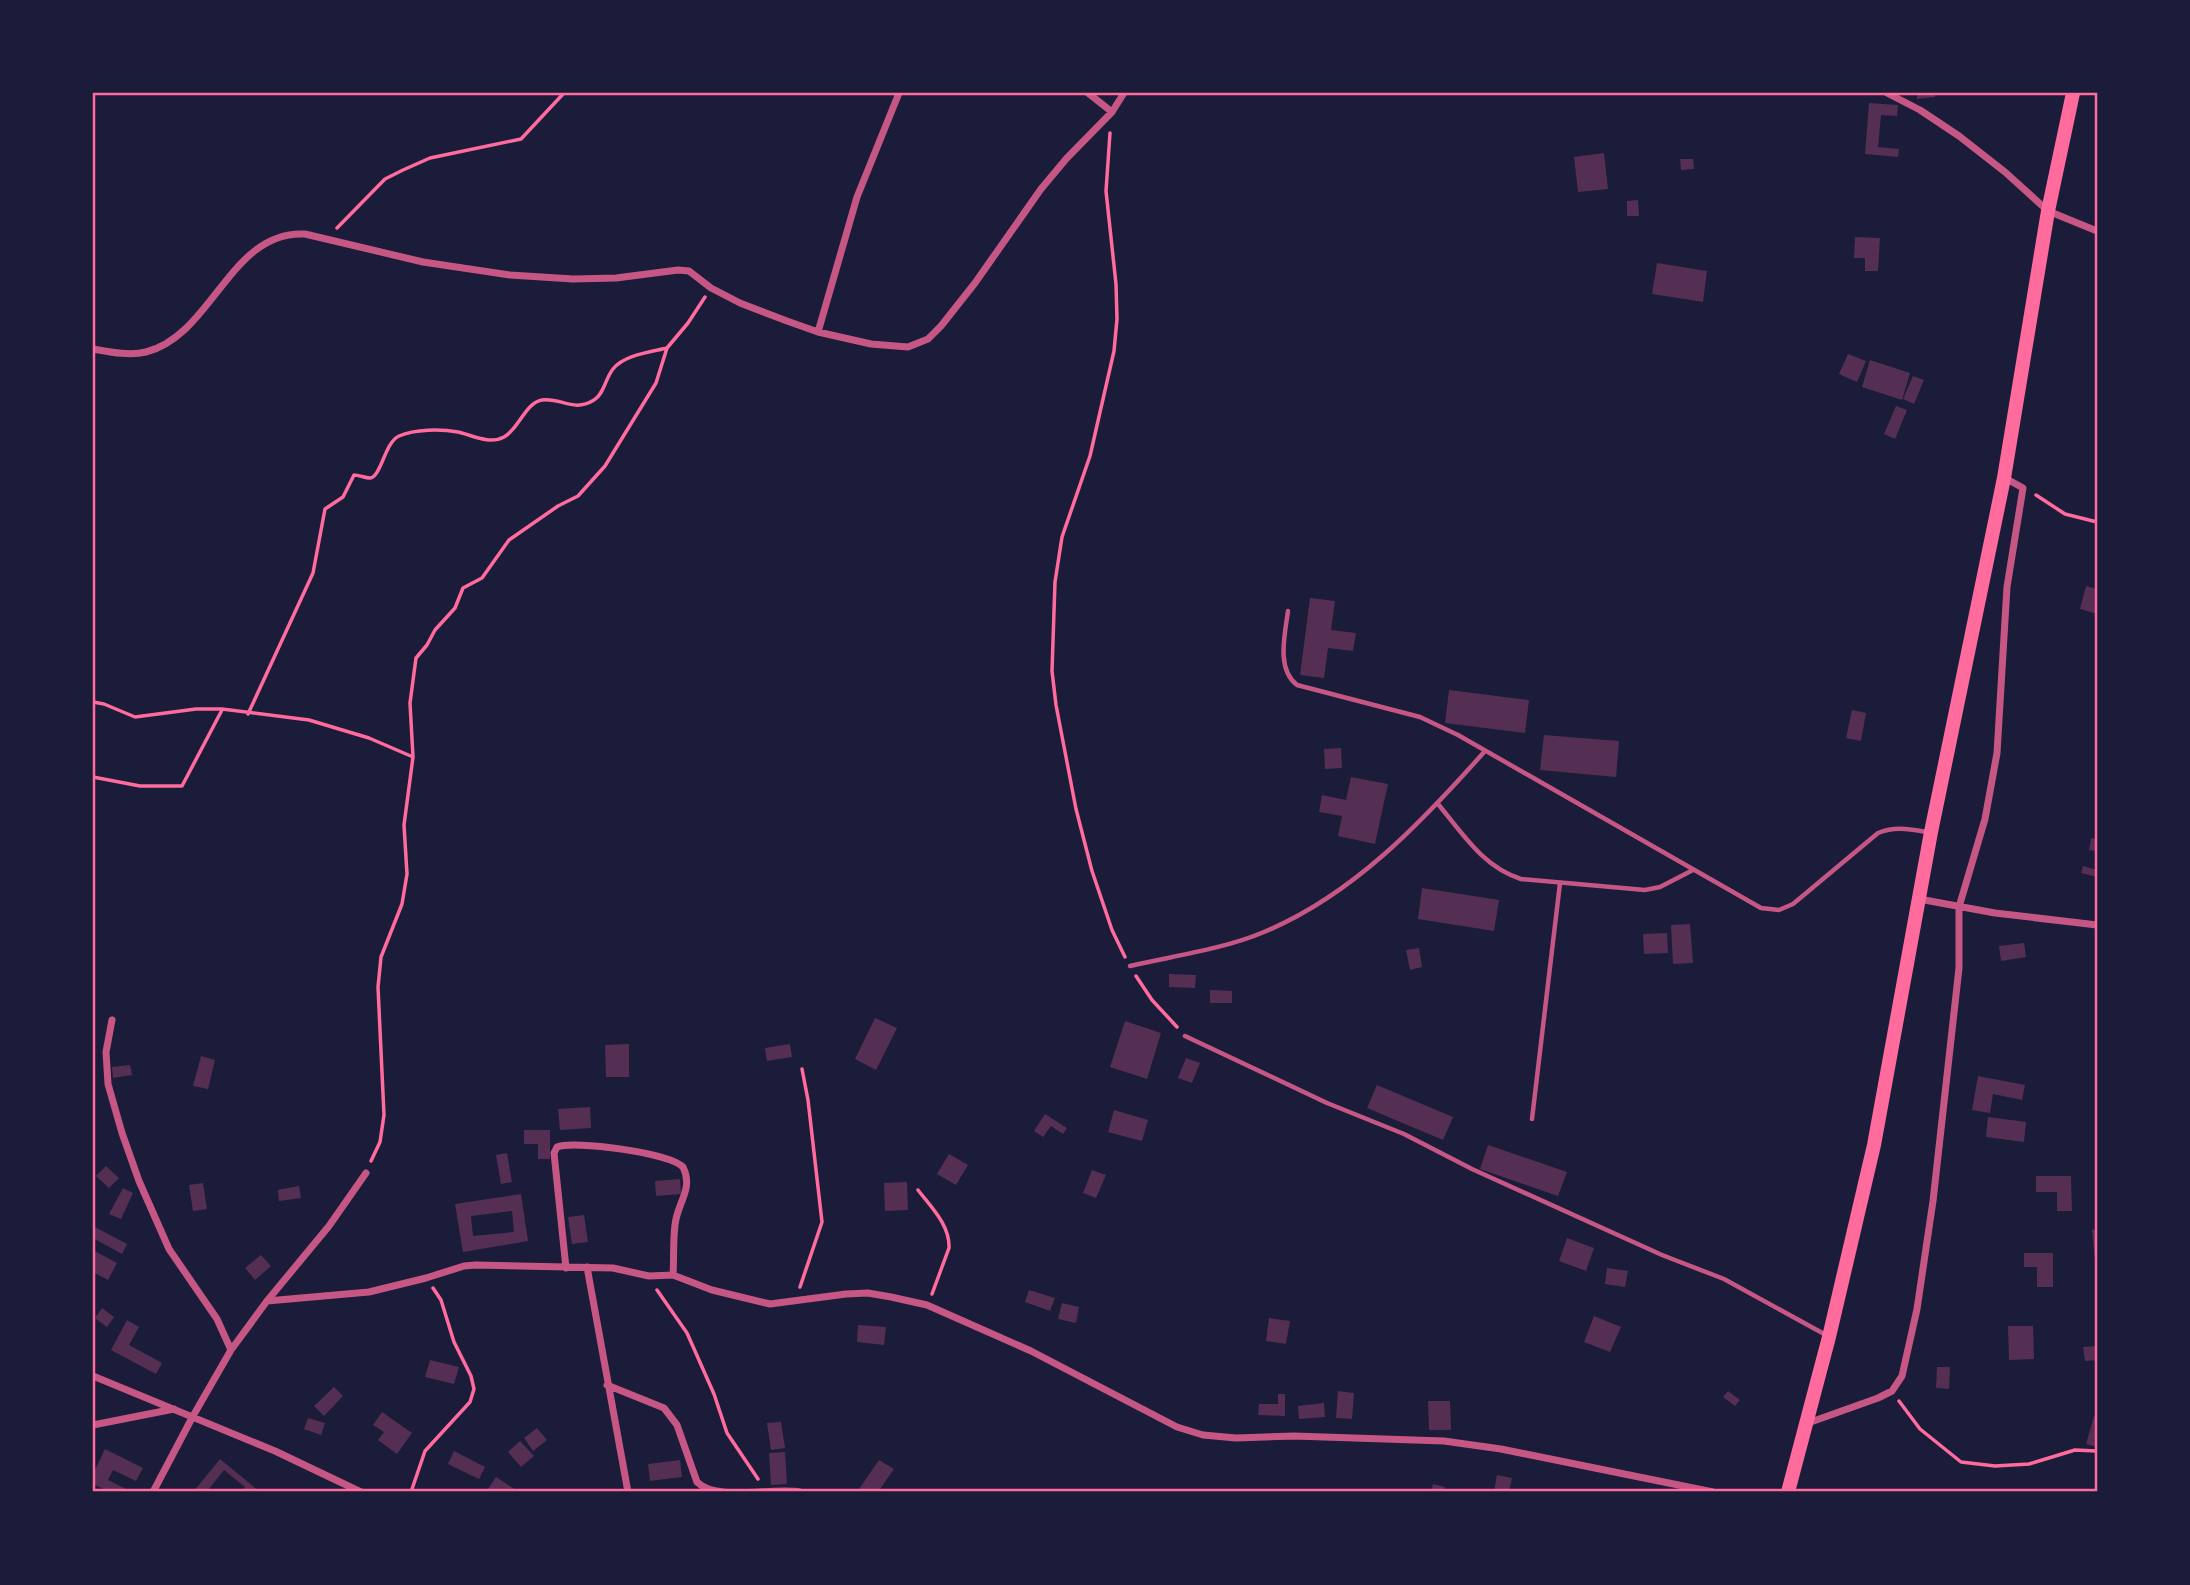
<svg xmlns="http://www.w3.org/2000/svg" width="2190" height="1585" font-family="'IBM Plex Sans',sans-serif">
<rect width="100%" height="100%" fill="#1b1b3a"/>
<path fill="#542f53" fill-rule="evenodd" d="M1917 93H1935V97L1917 99Z
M1869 103 1898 105 1897 116 1881 115 1878 147 1899 149 1898 157 1865 154Z
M1604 153 1608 189 1578 192 1574 157Z
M1680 159H1693L1694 169 1681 170Z
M1638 200 1639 216H1627V201Z
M1855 237 1880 238 1878 271H1865V258H1854Z
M1657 263 1707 271 1703 302 1652 294Z
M1848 354 1866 361 1857 382 1839 374Z
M1870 360 1910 373 1902 400 1862 387Z
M1913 376 1924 380 1914 404 1903 399Z
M1896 406 1907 410 1895 439 1884 434Z
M2086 586 2097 589V614L2080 609Z
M1310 598 1335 601 1331 630 1356 633 1353 651 1328 648 1324 678 1300 675Z
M1449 690 1529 700 1525 733 1445 723Z
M1852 710 1866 713 1861 741 1846 738Z
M1544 735 1619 741 1616 777 1540 770Z
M1341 748 1342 768 1325 769 1324 749Z
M1351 777 1388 784 1375 844 1338 836 1342 816 1319 812 1322 795 1346 800Z
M2091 838 2097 839V851L2089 850Z
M2083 866 2097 870V877L2081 873Z
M1422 888 1499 900 1494 931 1418 919Z
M1690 924 1693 963 1673 964 1671 925Z
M1667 933 1668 953 1644 954 1643 934Z
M2024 943 2026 957 2001 961 1999 946Z
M1419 948 1422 967 1410 970 1406 950Z
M1169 974 1196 975 1195 988 1169 987Z
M1210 990 1232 991V1003H1210Z
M875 1018 897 1028 876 1070 855 1059Z
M1125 1021 1161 1033 1147 1079 1110 1067Z
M629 1044V1077H606L605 1045Z
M790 1044 792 1057 767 1061 765 1048Z
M201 1056 215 1060 208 1089 193 1086Z
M1186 1058 1200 1063 1192 1083 1178 1078Z
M130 1065 132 1075 113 1078 112 1067Z
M1978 1076 2025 1085 2022 1100 1993 1094 1990 1113 1972 1110Z
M1377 1085 1453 1117 1443 1140 1367 1108Z
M590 1107 591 1128 560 1130 558 1109Z
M1114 1110 1148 1120 1142 1141 1108 1132Z
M1045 1114 1067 1128 1063 1134 1051 1126 1043 1137 1034 1131Z
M1988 1117 2026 1122 2024 1142 1986 1137Z
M524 1130H550V1159H538V1144H524Z
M1488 1145 1567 1172 1558 1196 1480 1169Z
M507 1153 512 1182 501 1184 496 1155Z
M949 1154 968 1165 956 1185 937 1174Z
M106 1166 119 1178 109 1188 96 1176Z
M1092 1170 1106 1175 1096 1198 1083 1193Z
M2036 1176H2071L2072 1211H2057V1192H2036Z
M680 1179 681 1194 656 1196 655 1181Z
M907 1182 908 1210 885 1211 884 1183Z
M203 1183 207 1209 193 1211 189 1185Z
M299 1186 301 1198 279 1201 278 1190Z
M123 1188 133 1193 121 1219 109 1214Z
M521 1194 528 1241 463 1252 455 1204ZM512 1211 514 1232 473 1236 471 1216Z
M584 1215 588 1242 572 1244 568 1217Z
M93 1226 127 1244 122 1254 93 1238Z
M2097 1229V1260H2095L2092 1230Z
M1567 1238 1594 1248 1586 1271 1559 1261Z
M93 1250 117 1263 108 1280 93 1272Z
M2024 1253H2053V1287H2037V1267H2024Z
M261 1255 271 1266 255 1280 245 1268Z
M1607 1268 1628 1271 1625 1287 1605 1284Z
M1029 1290 1055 1298 1050 1311 1025 1302Z
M1062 1303 1079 1307 1076 1323 1058 1319Z
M102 1308 114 1317 107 1327 95 1318Z
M1594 1316 1621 1327 1610 1352 1584 1342Z
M1269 1318 1290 1321 1286 1344 1266 1341Z
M127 1320 139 1327 129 1345 162 1363 156 1374 111 1350Z
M858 1325 886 1327 884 1345 857 1342Z
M2008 1326H2033L2034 1359 2009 1360Z
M2097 1346V1360L2085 1361 2083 1347Z
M430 1360 459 1367 454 1384 425 1377Z
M1937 1367H1950L1949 1389 1936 1388Z
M334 1387 343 1396 324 1416 314 1406Z
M1338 1391 1354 1393 1352 1419 1336 1418Z
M1728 1391 1740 1400 1735 1406 1723 1397Z
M1278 1394H1285V1416L1258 1415 1259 1404H1278Z
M1428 1401H1450L1451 1430H1429Z
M1324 1403 1325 1417 1299 1419 1298 1406Z
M382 1412 412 1433 397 1454 378 1440 384 1432 373 1425Z
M2094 1416 2097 1417V1447L2086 1444Z
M308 1418 325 1423 321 1435 304 1429Z
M781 1422 785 1448 771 1450 767 1423Z
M537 1428 547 1440 533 1451 524 1438Z
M520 1441 534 1456 521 1467 508 1452Z
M105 1449 143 1468 136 1481 113 1470 108 1480 126 1489 124 1492H110L93 1484V1474Z
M454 1451 485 1467 479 1479 448 1464Z
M785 1452 787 1484 771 1485 769 1453Z
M220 1459 259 1491 258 1492H241L245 1487 224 1470 208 1490 211 1492H193Z
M680 1460 682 1477 650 1481 648 1464Z
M879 1460 894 1469 878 1492H864L859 1489Z
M1497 1475 1512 1478 1509 1492H1494Z
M496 1477 516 1490 515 1492H486Z
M1433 1484 1445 1487 1444 1492H1431Z"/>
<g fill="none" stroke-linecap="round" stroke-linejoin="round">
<path stroke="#ff6b9d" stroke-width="3.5" d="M1110 133 1106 191 1116 284 1117 319 1114 351 1090 456 1062 537 1055 582 1052 671 1056 705 1076 809 1092 871 1112 930 1125 957
M337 228 385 179 403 170 430 158 521 139 564 93
M2036 495 2065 514 2097 522
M93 702 104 704 135 717 196 709H222L309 720 369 738 413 757
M248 714 313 573 325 509 343 497 354 475C359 475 365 478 370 478 381 477 385 442 399 436 415 429 441 429 458 432 472 435 489 445 504 437 519 429 525 403 542 400 561 397 573 413 594 400 604 394 605 379 613 369 624 355 650 352 667 348
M93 777 140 786H182L222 710
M1136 976 1152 1000 1177 1027
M371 1161 380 1142 384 1115 378 987 381 957 402 904 407 874 404 825 413 757 410 703 416 658 427 645 435 630 455 608 463 588 482 578 509 540 558 506 578 496 605 466 656 383 667 348 688 323 705 297
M918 1190C931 1207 950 1225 949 1248L932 1294
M800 1287 822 1222 808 1100 802 1069
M657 1290 687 1333 714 1394 727 1433 758 1479
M1899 1401 1920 1429 1961 1462 1995 1466 2029 1464 2075 1450 2097 1451
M411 1492 425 1451 470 1402 474 1389 471 1376 454 1342 441 1300 433 1288"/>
<path stroke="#c65784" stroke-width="4.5" d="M1288 611C1285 634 1276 669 1297 685L1420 717 1458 735 1761 908 1779 910 1793 904 1878 833C1895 826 1909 829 1927 832
M1438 804C1463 834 1483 867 1521 879L1645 890 1660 887 1693 870
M1130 966C1173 956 1224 949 1264 932 1353 895 1422 822 1485 751
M1185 1036 1327 1103 1404 1134 1472 1169 1662 1255 1724 1279 1826 1335
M1532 1119 1560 883"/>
<path stroke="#c65784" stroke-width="7" d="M1088 93 1112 112
M1887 93 1920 110 1959 136 2005 172 2048 211 2097 231
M818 332 857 197 899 93
M93 349C110 352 129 356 146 352 213 335 230 230 305 234L423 262 510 275 573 279 616 278 678 270 689 271 711 288 740 303 787 321 818 332 871 344 908 347 928 339 941 326 975 283 1041 189 1066 159 1112 112 1124 93
M1919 899 1995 913 2097 925
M112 1020 106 1052 108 1084 122 1133 139 1181 169 1249 217 1319 231 1350
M587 1267 628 1492
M566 1268 554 1153 557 1147C574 1140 670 1153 683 1167 694 1189 677 1203 675 1225 673 1241 674 1258 673 1275
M267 1301 369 1292 426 1278 464 1266 476 1265 613 1268 649 1276 673 1275 712 1290 770 1304 846 1294 868 1293 891 1297 927 1305 1031 1351 1177 1427 1203 1435 1236 1438 1294 1436 1444 1441 1501 1449 1713 1492
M93 1376 275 1451 361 1492
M607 1385 664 1408 677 1425 697 1482C717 1502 772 1487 800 1492
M1808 1423 1878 1398 1892 1391 1902 1376 1917 1309 1933 1201 1959 968V907L1985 819 1997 753 2007 587 2023 488 2005 478
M93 1425 174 1409
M153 1492 193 1416 231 1350 267 1301 329 1226 366 1173"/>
<path stroke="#ff6b9d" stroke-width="14" d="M1788 1492 1829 1337 1874 1145 1931 832 2004 478 2048 211 2073 93"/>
</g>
<rect width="2190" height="1585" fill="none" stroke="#1b1b3a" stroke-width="189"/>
<rect x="94" y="94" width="2002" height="1396" fill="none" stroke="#ff6b9d" stroke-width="2.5"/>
</svg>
